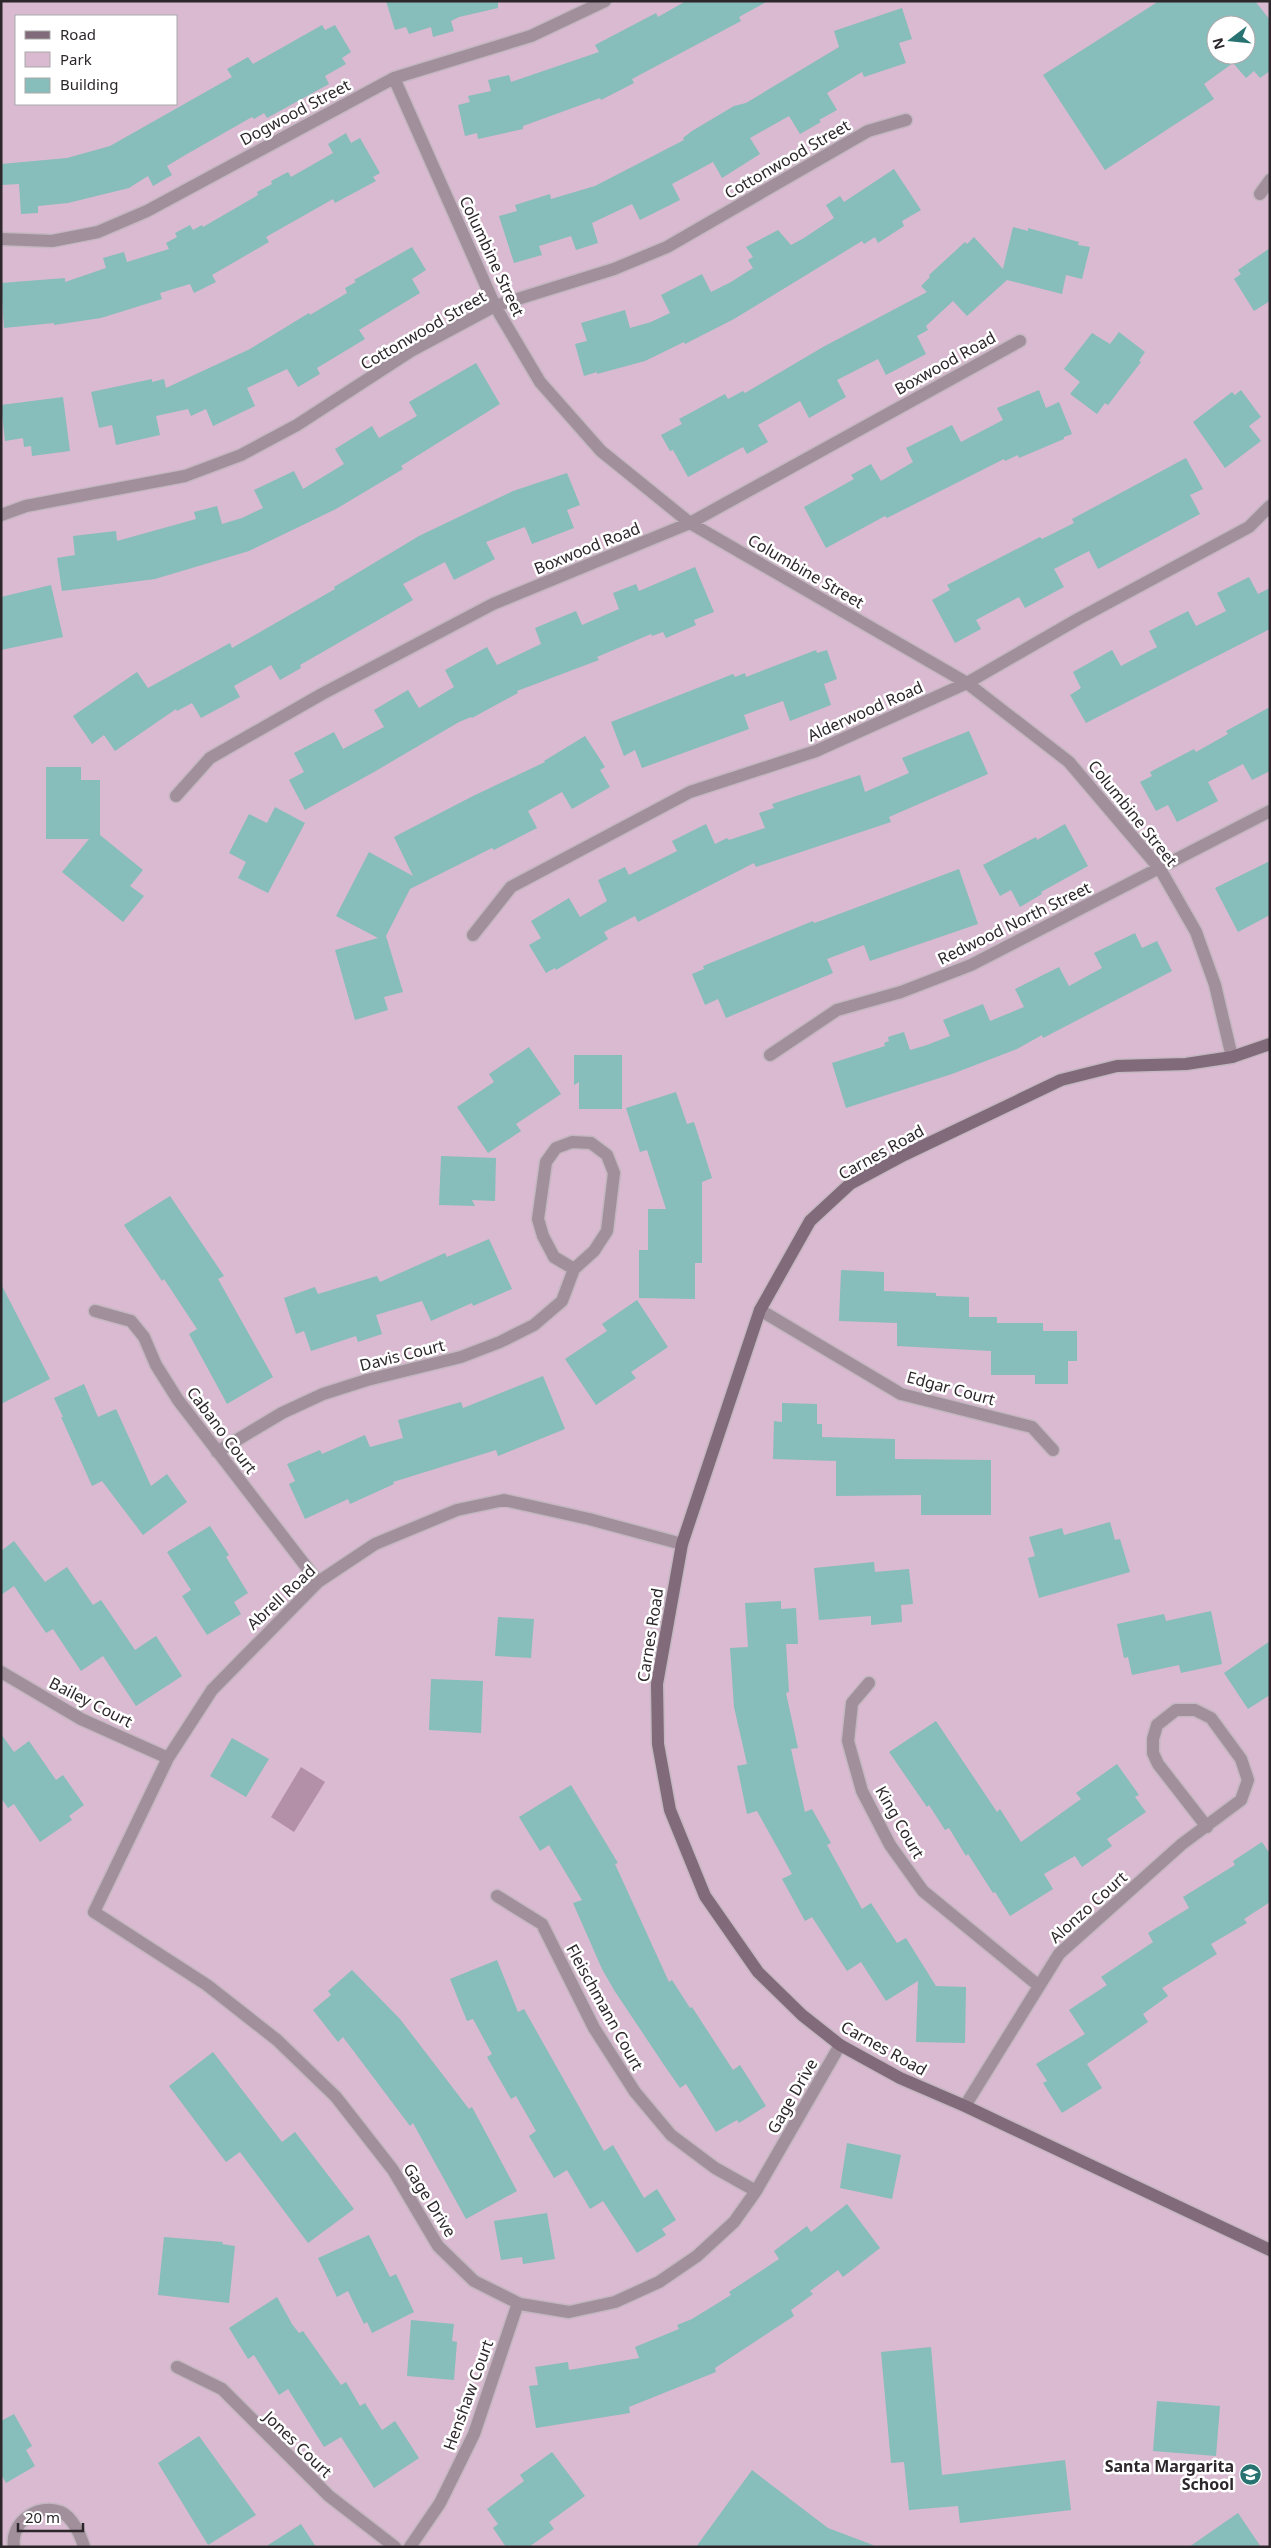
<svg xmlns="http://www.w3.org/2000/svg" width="1271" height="2548" font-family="'Noto Sans',sans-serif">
<rect width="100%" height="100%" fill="#eadbe6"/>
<path fill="#d9bad0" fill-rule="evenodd" d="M1 1H1270V2547H1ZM16 16H176V104H16ZM1216 25H1246V55H1216Z"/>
<path fill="#b38fa8" d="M301 1767 325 1782 294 1832 271 1817Z"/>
<path fill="#87bdbb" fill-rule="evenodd" d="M386 1H498V8L459 17 451 21 454 31 433 37 431 27 409 34 406 27 395 30Z
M686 1H768L739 17 741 21 632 79 634 83 601 100 600 98 523 126V129L478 139 477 133 465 136 458 105 470 102 468 96 491 91 488 80 509 75 511 82 599 52 595 45 656 13 658 17Z
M1159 1H1255L1270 20V71L1260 78 1254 71 1246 78 1233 63 1204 84 1214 99 1105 170 1043 75ZM1216 25H1246V55H1216Z
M902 8 912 39 899 43 906 63 864 77 862 72 827 93 837 110 819 120 821 122 800 134 789 116 750 138 760 154 722 178 713 162 672 184 680 200 640 220 632 204 592 223 598 243 576 250 571 236 539 246 542 255 514 263 499 216 517 211 515 205 550 194 551 199 595 186 684 140 683 138 692 131 734 106 746 103 839 47 834 31Z
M322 25 325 30 335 25 351 52 342 58 346 64 325 76 329 84 267 118 264 113 254 119 252 117 187 154 167 166 172 175 153 186 148 176 129 188 68 203 38 206V213L21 214 19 184 1 185V164L67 158 110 146 232 77 227 69 248 57 253 64Z
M346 133 351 143 360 138 380 173 373 177 376 181 335 203 333 199 266 237 269 242 212 275 216 282 194 293 190 284 160 293 162 299 101 318 54 325V323L4 328 1 283 65 278V282L106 268 103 258 124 252 127 262 169 249 166 243 177 237 175 233 190 225 193 230 202 225 203 227 258 195 257 192 272 184 271 181 288 172 291 177 333 153 328 144Z
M894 169 921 210 902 221 904 226 878 243 875 237 864 244 862 241 734 319 685 344 684 342 645 361 597 374V372L584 376 575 344 587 341 581 323 625 310 630 328 651 322 670 313 661 295 702 274 711 292 731 282 753 268 748 260 753 257 746 247 778 230 791 245 804 238 834 218 826 205 840 196 844 202Z
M1013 227 1028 231V228L1079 242 1078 245 1090 247 1082 279 1066 275 1062 294 1007 280 967 316 953 301 926 326 928 330 917 336 926 354 886 375 878 359 837 380 846 397 809 418 800 401 758 425 768 442 747 454 743 447 688 477 673 450 670 451 661 435 682 424 679 419 725 394 728 399 743 391 745 393 823 347 927 292 921 286 930 277 929 275 965 242 967 244 974 237 1003 269Z
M412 247 426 270 412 279 420 293 359 330 365 339 317 368 320 374 298 387 287 369 247 388 255 406 213 426 206 409 191 416 188 409 156 416 160 435 116 445 112 425 99 428 91 392 152 379V382L164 379 166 388 250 349 309 313 310 315 347 293 345 288 356 282 354 280Z
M1270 248V301L1254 311 1234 279 1241 274 1238 270Z
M1119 332 1145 352 1139 361 1141 362 1108 405 1105 403 1097 414 1070 394 1080 382 1064 369 1092 333 1110 344Z
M476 363 500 404 401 466 403 469 336 509 249 551 155 579 62 591 57 558 75 555 73 536 116 531 117 541 196 519 194 512 217 506 222 524 242 518 263 508 254 490 294 471 303 489 344 464 335 449 372 426 379 438 417 416 409 402Z
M1039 390 1046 408 1059 402 1072 434 1064 437V439L1019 458 1018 455 1005 461 1004 459 887 518 885 516 826 548 804 507 854 479 851 475 871 464 881 481 913 462 906 448 952 425 961 442 1003 420 997 408Z
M1241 390 1261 417 1249 426 1261 441 1225 468 1193 422 1232 392 1235 395Z
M63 397 70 451 32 456 31 446 24 447 23 438 5 441 1 405Z
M1186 458 1203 489 1190 495 1200 514 1098 569 1089 551 1054 569 1064 587 1025 608 1019 597 976 620 981 629 955 643 932 600 950 590 947 585 1040 537 1042 539 1074 523 1072 519Z
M567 473 580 505 567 510 574 528 532 544 525 527 486 542 495 559 454 580 445 562 403 584 413 600 300 665 301 668 280 680 271 665 234 686 240 697 201 718 192 703 177 711 176 709 115 751 104 735 92 744 73 716 137 672 148 688 230 643 232 648 335 589 334 587 419 536 513 491Z
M695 567 714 612 694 620 696 625 666 638 663 632 652 636 651 634 597 657 599 660 517 691 518 693 472 718 471 717 459 722 374 772 305 810 289 780 304 772 294 753 334 732 343 749 384 727 374 710 408 690 419 708 454 687 445 670 487 647 497 665 541 644 535 628 576 611 582 625 619 609 613 593 636 584 639 591Z
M1249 577 1258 594 1270 588V629L1086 723 1070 695 1081 688 1073 672 1112 650 1121 666 1138 657 1157 647 1149 631 1188 611 1196 626 1226 611 1217 593Z
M51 585 63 637 1 650V597Z
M816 650 817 653 827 650 837 679 824 684 831 705 790 721 783 701 744 715 749 729 642 768 635 750 624 756 611 722 733 674 735 677 745 673 746 677Z
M1270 707V771L1252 780 1243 764 1208 782 1218 801 1177 822 1168 805 1156 811 1140 782 1152 776 1150 772 1194 749 1196 752 1228 734 1226 731Z
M969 731 988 774 889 817 891 822 756 867 754 863 638 922 635 916 604 932 608 939 556 970 555 968 546 973 529 945 541 938 531 921 569 898 580 917 607 901 598 880 625 867 629 875 677 851 672 841 706 824 715 844 727 838 729 840 765 828 759 813 774 808 772 804 860 775 865 792 909 773 902 758Z
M585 736 605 767 600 770 610 787 572 809 562 792 528 811 537 828 494 850 492 848 410 889 386 936 403 992 384 997 388 1010 355 1020 335 950 378 938 336 916 369 852 413 876 394 837 473 796 545 762 544 761Z
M46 767H81V780H100V835L143 870 130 886 144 896 123 922 62 872 89 839H46Z
M275 807 305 823 268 893 238 878 246 862 229 853 249 814 267 823Z
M1065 824 1088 866 1041 892 1042 894 1020 907 1011 890 1000 896 983 865 1036 837 1037 840Z
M1270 861V915L1238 932 1215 888Z
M959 869 978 924 870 961 864 945 827 959 833 973 726 1018 718 999 705 1005 692 974 704 969 703 966 813 921 814 923 823 920Z
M1135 933 1142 948 1157 941 1172 971 1043 1038 1042 1035 1017 1049 952 1074 846 1108 832 1063 885 1046 884 1043 889 1041 888 1037 904 1032 910 1050 927 1045 950 1036 943 1020 983 1004 990 1021 1024 1007 1015 989 1059 967 1069 986 1102 968 1094 953Z
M529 1047 561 1094 516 1124 521 1131 488 1153 457 1107 494 1082 489 1074Z
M574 1055H622V1109H579V1082L574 1085Z
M676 1092 687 1124 694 1122 712 1178 702 1182V1263H695V1299L639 1298V1250H648V1209H666L647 1150 640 1152 626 1108Z
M441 1156 496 1158 495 1201 472 1200 475 1206 439 1205Z
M170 1196 224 1276 218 1279 273 1377 227 1404 189 1334 197 1329 164 1279 162 1281 124 1225Z
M489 1239 512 1289 473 1306 472 1303 431 1321 422 1301 376 1315 382 1334 358 1342 356 1336 311 1351 304 1331 296 1334 284 1298 315 1287 318 1294 377 1276 380 1282 445 1253 447 1257Z
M841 1270 884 1272V1291L936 1293V1296L969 1297V1317H997V1323H1043V1331H1077V1361H1068V1384H1035V1375H991V1351L897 1346V1323L839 1321Z
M1 1284 50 1379 1 1404Z
M637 1300 668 1347 631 1372 636 1378 596 1405 565 1359 607 1331 602 1324Z
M543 1376 565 1429 498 1456 496 1450 393 1482 394 1484 350 1504 348 1499 305 1519 289 1484 295 1481 287 1464 320 1450 322 1454 365 1435 370 1447 403 1438 398 1420 461 1402 463 1408Z
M84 1384 98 1417 116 1409 151 1486 167 1474 187 1502 143 1535 102 1481 92 1486 61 1417H63L54 1398Z
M782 1403 817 1404V1424H822V1437L895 1439V1459L991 1460V1515H921V1495L836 1496V1461L773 1459 774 1421 782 1422Z
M1110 1522 1115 1540 1120 1539 1130 1572 1039 1598 1028 1558 1035 1556 1029 1537 1062 1528 1064 1535Z
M210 1526 229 1555 226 1557 248 1593 234 1602 241 1614 207 1635 182 1596 191 1590 167 1552Z
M14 1541 45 1582 67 1567 93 1605 101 1600 135 1650 156 1636 182 1676 136 1706 103 1656 81 1671 53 1629 46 1633 14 1586 1 1595V1551Z
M874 1562 875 1572 909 1569 913 1604 901 1605 902 1622 871 1625V1616L819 1620 814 1568Z
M781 1601V1609L796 1608 798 1644H786L789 1692 786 1693 798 1748 791 1749 805 1812 812 1809 831 1843 827 1845 862 1909 871 1903 897 1943 906 1938 936 1986 966 1987 965 2043 916 2042 918 1981 886 2001 861 1962 847 1971 812 1917 805 1921 782 1879 792 1874 757 1811 747 1814 737 1766 747 1764 734 1707 730 1648 748 1647 745 1603Z
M1211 1611 1222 1664 1181 1673 1179 1665 1132 1675 1128 1657 1124 1658 1117 1624 1164 1614 1166 1621Z
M498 1617 534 1619 531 1658 495 1656Z
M1270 1641V1695L1248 1709 1224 1673Z
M431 1679 483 1681 481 1733 429 1730Z
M936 1721 997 1812 1000 1809 1021 1842 1081 1799 1076 1793 1117 1764 1139 1795 1135 1797 1146 1812 1107 1839 1112 1846 1082 1867 1075 1856 1044 1874 1053 1889 1010 1916 995 1892 993 1893 968 1854 966 1856 949 1828 945 1830 929 1805 927 1807 889 1752Z
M1 1734 14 1752 29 1741 56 1780 63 1775 84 1805 69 1816 72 1820 40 1842 14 1804 8 1808 1 1798Z
M232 1738 269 1759 246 1797 210 1776Z
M571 1785 618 1863 615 1864 669 1982 672 1980 690 2008 692 2007 733 2070 740 2065 766 2106 739 2123 737 2120 716 2132 686 2084 680 2088 664 2065 614 1990 602 1969 573 1903 582 1900 549 1845 540 1851 519 1817Z
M1262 1842 1270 1854V1902L1244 1919 1247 1923 1211 1944 1217 1954 1162 1988 1168 1996 1143 2014 1148 2022 1087 2064 1102 2088 1062 2113 1043 2083 1047 2081 1036 2064 1085 2034 1069 2010 1107 1985 1101 1977 1153 1942 1148 1933 1189 1908 1183 1897 1235 1865 1233 1861Z
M497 1960 518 2012 524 2009 604 2151 613 2145 644 2198 657 2189 676 2220 662 2229 666 2235 637 2253 603 2201 590 2209 567 2170 554 2178 529 2136 536 2131 516 2096 511 2099 487 2057 492 2054 473 2019 467 2021 450 1979Z
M352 1970 400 2019 469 2109 472 2107 517 2191 466 2219 413 2123 410 2126 343 2037 338 2042 313 2010 331 1995 328 1991Z
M213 2052 282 2142 295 2132 354 2209 308 2243 240 2152 226 2162 169 2086Z
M847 2143 901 2155 892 2199 840 2188Z
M847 2204 880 2248 843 2277 838 2270 810 2291 813 2294 791 2310 794 2316 715 2368 716 2372 629 2407 630 2413 536 2428 529 2386 538 2385 535 2367 568 2362 569 2370 639 2358 635 2347 679 2329 677 2325 692 2319 731 2295 729 2292 779 2259 774 2251 807 2226 811 2232Z
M547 2213 555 2259 523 2264 522 2257 501 2260 494 2221Z
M369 2235 390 2277 396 2274 414 2312 372 2333 367 2322 364 2324 348 2291 337 2297 318 2258Z
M164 2237 223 2242 222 2244 235 2246 229 2303 158 2295Z
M277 2297 292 2324 299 2333 303 2331 341 2385 346 2382 360 2406 365 2403 382 2430 395 2421 419 2458 374 2488 341 2437 324 2447 288 2389 279 2395 254 2355 248 2359 229 2328Z
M411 2320 454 2324 452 2341 457 2342 454 2380 407 2376Z
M931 2347 942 2475 1065 2460 1071 2510 960 2523 958 2506 909 2510 904 2462 891 2463 881 2352Z
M1157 2401 1220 2406 1216 2456 1153 2451Z
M14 2414 32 2446 26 2450 35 2466 6 2483 1 2474V2421Z
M199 2436 256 2515 208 2545 158 2463Z
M552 2452 585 2496 549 2522 554 2529 529 2547H506L493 2528 498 2524 487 2509 524 2481 520 2475Z
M752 2470 828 2528 873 2545 872 2547H696Z
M1238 2513 1261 2547H1189Z
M301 2524 316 2547H265Z"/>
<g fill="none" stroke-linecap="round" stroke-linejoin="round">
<defs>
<path id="street" d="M394 78 495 306 540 382 601 451 690 523 967 683 1069 762 1160 869 1196 932 1215 985 1232 1057
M1260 194 1270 180
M1 239 52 241 98 232 147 211 394 78 531 36 605 1
M1 515 26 506 185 476 241 455 297 425 411 351 495 306 614 269 667 247 868 131 906 120
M176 796 210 758 322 694 493 604 690 523 1020 341
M473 935 511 887 690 792 816 751 967 683 1078 619 1249 527 1270 506
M770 1055 837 1010 901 992 971 965 1270 811
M760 1310 901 1394 1032 1427 1053 1450
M95 1311 131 1321 144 1337 156 1365 178 1400 318 1582
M217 1452 282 1413 323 1394 367 1380 461 1357 500 1342 534 1325 562 1301 574 1269 594 1251 607 1231 614 1173 607 1155 591 1143 572 1142 556 1148 546 1162 538 1219 543 1236 554 1257 574 1269
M682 1544 589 1519 504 1500 457 1510 375 1544 318 1582 212 1690 168 1758 94 1912 207 1985 277 2040 336 2097 393 2170 438 2246 474 2281 520 2304 569 2312 615 2302 659 2282 697 2256 734 2222 756 2191 840 2045
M1 1672 81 1719 168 1758
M869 1683 852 1703 848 1741 862 1791 890 1845 923 1891 1039 1986
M497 1896 542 1924 594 2028 635 2092 671 2135 715 2168 756 2191
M965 2106 1059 1954 1182 1844 1241 1800 1248 1780 1241 1759 1211 1718 1195 1710H1176L1157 1725 1153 1739V1753L1158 1764 1207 1827
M177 2367 222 2389 329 2496 395 2547
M14 2547C10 2522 38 2503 61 2512 72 2517 81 2535 84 2547
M410 2547 440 2503 474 2434 518 2303"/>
<path id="secondary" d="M1270 1044 1232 1057 1186 1064 1117 1066 1061 1080 904 1155 850 1184 810 1221 760 1310 682 1544 657 1684 658 1744 670 1810 705 1896 758 1972 802 2015 840 2045 900 2078 965 2106 1270 2250"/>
</defs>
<use href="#street" stroke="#c4b7c1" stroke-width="15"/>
<use href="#secondary" stroke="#c4b7c1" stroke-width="15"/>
<use href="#street" stroke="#a1909c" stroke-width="12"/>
<use href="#secondary" stroke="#816a7a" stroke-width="12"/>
</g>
<defs>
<symbol id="school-disc" viewBox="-11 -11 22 22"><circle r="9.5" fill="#287371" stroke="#fff"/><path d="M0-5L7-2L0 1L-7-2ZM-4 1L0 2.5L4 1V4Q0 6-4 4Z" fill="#fff"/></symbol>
</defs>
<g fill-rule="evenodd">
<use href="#school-disc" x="1238" y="2462" width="25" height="25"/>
</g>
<g text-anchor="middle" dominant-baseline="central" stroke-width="5" stroke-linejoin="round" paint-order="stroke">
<g font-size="16" fill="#2d272b" stroke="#fff">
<text transform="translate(295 112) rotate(-28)">Dogwood Street</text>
<text transform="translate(787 159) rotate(-30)">Cottonwood Street</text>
<text transform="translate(492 256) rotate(65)">Columbine Street</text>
<text transform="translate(423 330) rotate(-30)">Cottonwood Street</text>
<text transform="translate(945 363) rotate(-29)">Boxwood Road</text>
<text transform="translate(587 548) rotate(-22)">Boxwood Road</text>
<text transform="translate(806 571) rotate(30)">Columbine Street</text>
<text transform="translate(865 711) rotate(-24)">Alderwood Road</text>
<text transform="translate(1133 813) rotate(51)">Columbine Street</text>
<text transform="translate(1014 923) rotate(-26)">Redwood North Street</text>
<text transform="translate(881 1152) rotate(-29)">Carnes Road</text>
<text transform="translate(402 1355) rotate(-14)">Davis Court</text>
<text transform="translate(951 1388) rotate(15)">Edgar Court</text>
<text transform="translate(222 1430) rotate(53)">Cabano Court</text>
<text transform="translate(281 1597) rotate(-43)">Abrell Road</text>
<text transform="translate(650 1635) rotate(-81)">Carnes Road</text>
<text transform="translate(91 1702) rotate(27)">Bailey Court</text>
<text transform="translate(900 1822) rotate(60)">King Court</text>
<text transform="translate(1088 1907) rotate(-42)">Alonzo Court</text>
<text transform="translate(605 2007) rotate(61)">Fleischmann Court</text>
<text transform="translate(884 2048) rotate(29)">Carnes Road</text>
<text transform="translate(792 2096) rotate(-60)">Gage Drive</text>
<text transform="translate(430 2200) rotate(58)">Gage Drive</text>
<text transform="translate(468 2395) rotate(-70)">Henshaw Court</text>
<text transform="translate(298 2444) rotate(44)">Jones Court</text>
</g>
<g font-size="16" font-weight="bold" fill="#2d272b" stroke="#fff" text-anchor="end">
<text x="1234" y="2466">Santa Margarita<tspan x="1234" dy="18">School</tspan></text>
</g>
</g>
<rect width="1271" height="2548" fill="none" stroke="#2d272b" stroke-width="5"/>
<rect x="15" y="15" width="162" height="90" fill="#ffffff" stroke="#aba9aa"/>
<rect x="25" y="31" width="25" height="8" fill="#816a7a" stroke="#aba9aa"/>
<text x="60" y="40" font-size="15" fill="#2d272b">Road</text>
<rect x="25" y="52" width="25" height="15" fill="#d9bad0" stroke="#aba9aa"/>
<text x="60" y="65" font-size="15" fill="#2d272b">Park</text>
<rect x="25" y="78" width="25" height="15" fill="#87bdbb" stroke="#aba9aa"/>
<text x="60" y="90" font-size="15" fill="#2d272b">Building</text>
<g transform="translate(1231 40) rotate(254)"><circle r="24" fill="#ffffff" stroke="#aba9aa"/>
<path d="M0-4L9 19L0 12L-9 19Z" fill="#287371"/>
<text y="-8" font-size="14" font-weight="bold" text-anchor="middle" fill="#2d272b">N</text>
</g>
<path d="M18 2523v8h65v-8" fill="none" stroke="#2d272b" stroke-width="2.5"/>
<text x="25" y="2523" font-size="15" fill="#2d272b" stroke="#ffffff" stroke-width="4" paint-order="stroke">20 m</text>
</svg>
